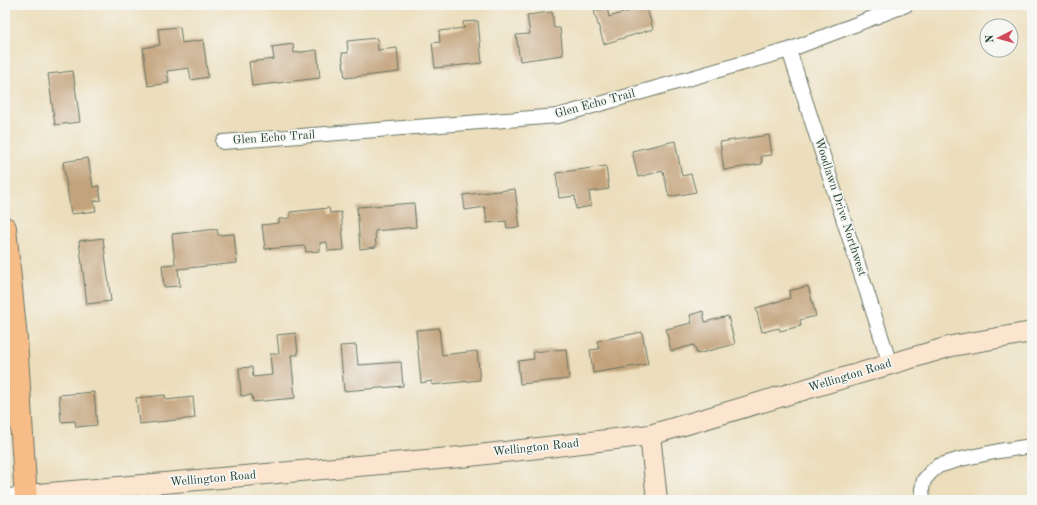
<svg xmlns="http://www.w3.org/2000/svg" width="1037" height="505" font-family="'Old Standard TT',serif">
<rect width="100%" height="100%" fill="#f6f6f2"/>
<filter id="ink" filterUnits="userSpaceOnUse"><feTurbulence type="fractalNoise" baseFrequency=".025" numOctaves="2"/><feDisplacementMap in="SourceGraphic" scale="8" xChannelSelector="R" yChannelSelector="G"/><feConvolveMatrix kernelMatrix="1 2 1 2 8 2 1 2 1" color-interpolation-filters="sRGB"/></filter>
<filter id="wash" filterUnits="userSpaceOnUse"><feTurbulence type="fractalNoise" baseFrequency=".012" numOctaves="4" result="noise"/><feDisplacementMap in="SourceGraphic" scale="16" xChannelSelector="R" yChannelSelector="G"/><feGaussianBlur stdDeviation="0.9" result="paint"/><feColorMatrix in="noise" values="0 0 0 0 0 0 0 0 0 0 0 0 0 0 0 0 0 1.4 0 .05"/><feComposite in="paint" operator="in"/></filter>
<g filter="url(#wash)">
<rect width="100%" height="100%" fill="#ecdebc"/>
<g id="blocks">
<path fill="#c3a37c" d="M646 6 653 29 604 44 594 11 607 8 609 17Z
M552 12 554 28H560L563 55 520 61 516 35 530 34 527 15Z
M478 21 482 63 435 68 432 43 440 42 439 31 464 28 463 22Z
M180 27 182 43 203 40 208 77 191 80 189 68 167 71 169 83 148 86 143 48 160 45 158 29Z
M377 38 378 50 397 48 399 72 345 78 342 53H348L347 41Z
M293 44 294 53 317 50 320 78 252 86 249 62 274 59 272 47Z
M73 71 80 122 55 125 48 74Z
M769 135 772 155 761 156 762 164 724 170 720 142Z
M675 141 682 176 691 174 696 192 669 197 663 171 638 177 632 151Z
M88 158 93 187 99 186 101 200 94 201 96 211 71 214 63 162Z
M606 166 609 189 589 192 591 206 576 209 575 196 559 198 556 173Z
M515 189 520 227 507 228 506 221 487 223 485 207 465 210 463 195Z
M414 203 416 227 375 231 376 247 360 249 357 207Z
M329 208 330 213 341 212 344 250 328 251 327 242 320 243V251L306 252 305 246 265 249 262 225 279 223V219L290 218V212Z
M217 229 218 235 234 234 237 263 178 269 180 286 164 287 162 265 175 264 172 234Z
M103 238 111 301 87 304 79 241Z
M808 286 816 316 800 320 801 326 780 331 779 328 762 332 756 308 790 298 789 291Z
M703 311 705 322 728 316 735 344 697 354 694 345 671 351 666 329 692 323 690 315Z
M439 328 442 355 477 351 480 380 432 385V381L421 383 416 330Z
M642 332 648 364 593 373 590 350 599 349 597 341Z
M296 333 298 355H291L295 398 253 402 252 395 241 396 239 368 252 367 253 377 272 375 270 354H279L277 335Z
M356 345 358 365 401 362 403 386 344 391 340 346Z
M566 349 569 379 520 384 518 361 534 359 533 352Z
M94 392 97 425 76 427 75 421 61 422 59 395Z
M165 395 166 400 193 397 195 418 139 424 136 398Z"/>
</g>
</g>
<g filter="url(#ink)">
<use href="#blocks" fill-opacity="0" stroke="#677564" stroke-width="1"/>
<g fill="none" stroke-linecap="round" stroke-linejoin="round">
<defs>
<path id="street" d="M789 50 890 364
M223 142 558 116 789 50 906 5
M5 496 27 495
M923 500 922 489 924 480 930 473 938 466 961 459 999 451 1032 446"/>
<path id="secondary" d="M650 435 657 500
M27 495 461 457 650 435 952 346 1032 332"/>
<path id="primary" d="M5 228 16 339 26 500"/>
</defs>
<use href="#street" stroke="#677564" stroke-width="16"/>
<use href="#secondary" stroke="#677564" stroke-width="22"/>
<use href="#primary" stroke="#677564" stroke-width="24"/>
<use href="#street" stroke="#fff" stroke-width="14"/>
<use href="#secondary" stroke="#fce5cf" stroke-width="20"/>
<use href="#primary" stroke="#f7bd88" stroke-width="22"/>
</g>
</g>
<g text-anchor="middle" dominant-baseline="central" stroke-width="3.5" stroke-linejoin="round" paint-order="stroke">
<g font-size="12" fill="#1f3d34" stroke="#f6f6f2">
<text transform="translate(595 104) rotate(-15)">Glen Echo Trail</text>
<text transform="translate(274 138) rotate(-4)">Glen Echo Trail</text>
<text transform="translate(840 207) rotate(72)">Woodlawn Drive Northwest</text>
<text transform="translate(850 376) rotate(-17)">Wellington Road</text>
<text transform="translate(536 448) rotate(-6)">Wellington Road</text>
<text transform="translate(213 479) rotate(-5)">Wellington Road</text>
</g>
</g>
<rect width="1037" height="505" fill="none" stroke="#f6f6f2" stroke-width="20"/>
<g transform="translate(999 38) rotate(264)"><circle r="19" fill="#f6f6f2" stroke="#a0aca6"/>
<path d="M0-3L7 15L0 10L-7 15Z" fill="#d1495b"/>
<text y="-6" font-size="11" font-weight="bold" text-anchor="middle" fill="#1f3d34">N</text>
</g>
</svg>
